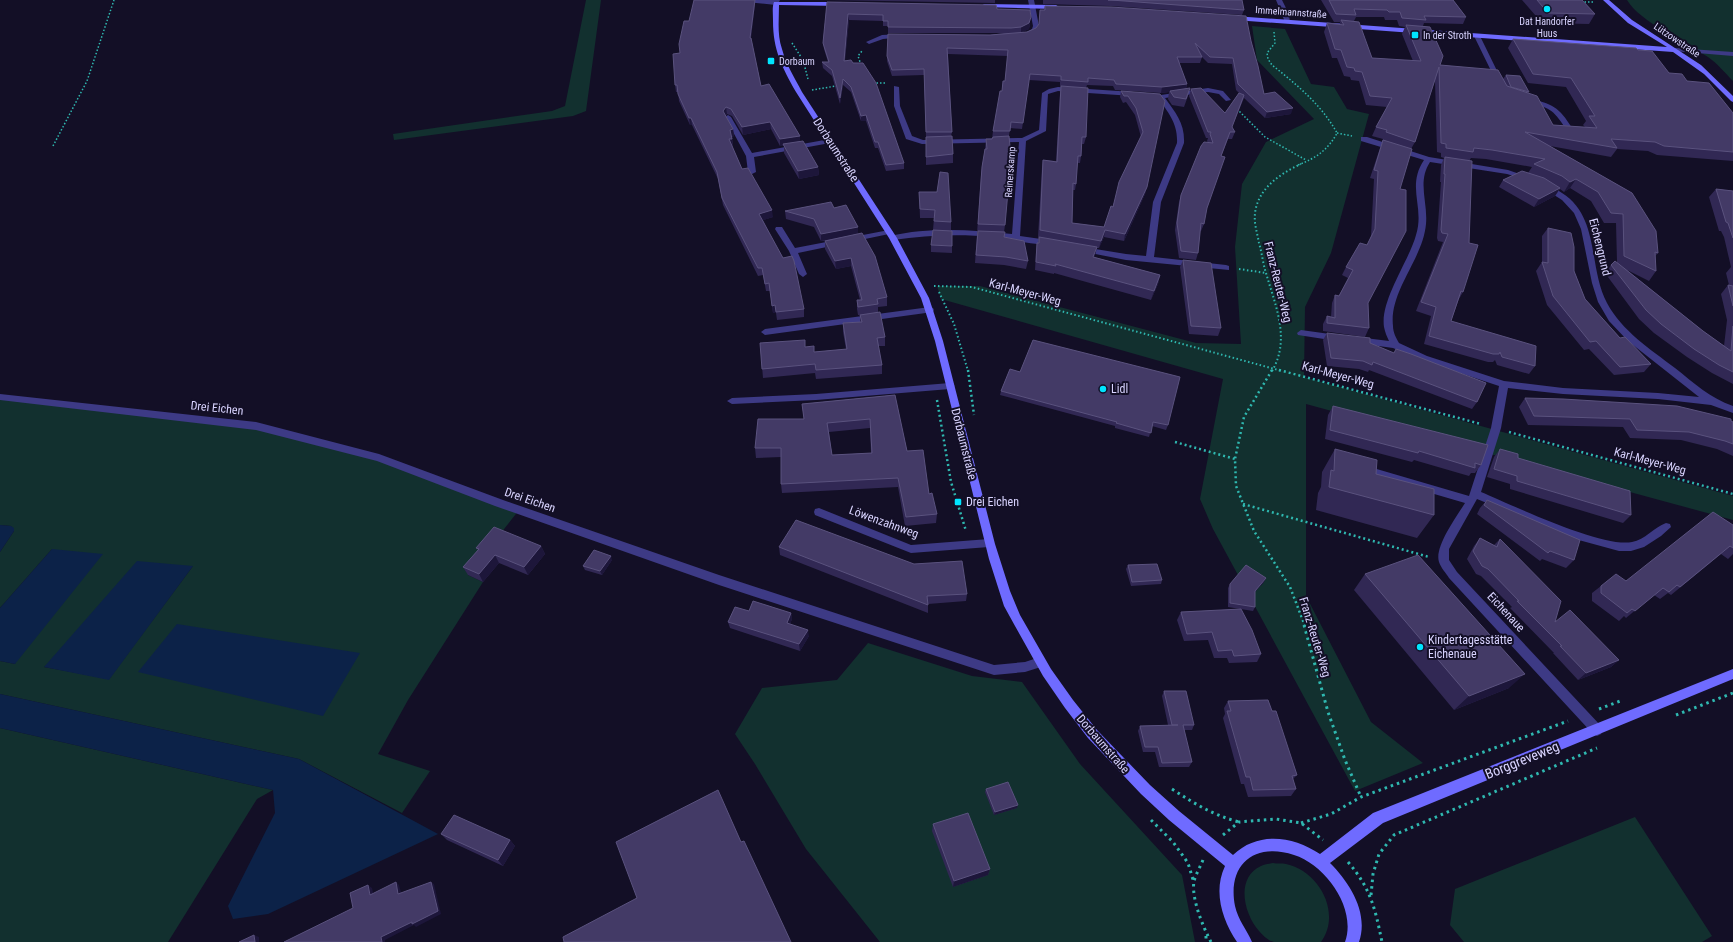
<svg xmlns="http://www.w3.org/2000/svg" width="1733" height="942" font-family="'Roboto Condensed',sans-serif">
<rect width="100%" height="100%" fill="#130f26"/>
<path fill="#12302f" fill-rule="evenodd" d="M586 0H601L586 111 573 116 394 140 393 134 552 111 565 106Z
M1627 0H1733V81C1725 73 1718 64 1708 57 1686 42 1640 22 1627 0Z
M1252 26 1285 29 1311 84 1334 87 1347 109 1369 114 1331 253 1305 307 1304 377 1733 496V520L1306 404V596L1371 722 1423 763 1355 791 1213 529 1200 499 1223 379 941 299 937 286H980L1196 343 1241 344 1235 247 1242 184 1266 142 1314 119 1257 60Z
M0 397 256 426 379 458 519 510 468 575 483 582 408 700 378 754 430 771 402 813 299 759 0 694V661L15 664 52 549 0 608V552L14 531 11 526 0 525ZM193 566 109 679 44 667Z
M868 643 972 676 1022 682 1080 764 1182 875 1195 942H880L806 849 755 764 735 734 762 688 837 680Z
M0 728 273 790 257 799 168 942H0Z
M1635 817 1712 936 1702 942H1464L1450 925 1455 889Z
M1273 863C1277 864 1282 863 1286 864 1319 871 1342 913 1321 942 1308 942 1286 942 1274 942 1268 941 1263 935 1259 931 1244 914 1235 878 1261 866 1264 864 1269 864 1273 863Z"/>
<path fill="#0c2248" d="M0 525 11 526 14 528V531L0 552Z
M52 549 103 554 15 664 0 661V608Z
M137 561 193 566 109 680 44 667Z
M177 624 360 653 323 716 138 672Z
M0 694 299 759 438 834 268 914 233 919 228 906 275 813 273 790 0 728Z"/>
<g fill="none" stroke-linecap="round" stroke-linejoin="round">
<path stroke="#2fb8b0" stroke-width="1.5" stroke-dasharray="1.5 2" stroke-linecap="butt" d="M1581 2H1594
M1274 32 1275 43 1267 53 1268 59 1272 65C1297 85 1321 104 1337 133 1328 150 1316 158 1298 165
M792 43 803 60 808 79
M861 65 858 56 862 51
M873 83H886
M812 90 836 86
M1237 109 1265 137 1306 160
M1337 133 1352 136
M53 146 87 81 114 0"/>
<path stroke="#2fb8b0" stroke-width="2" stroke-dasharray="1.5 2.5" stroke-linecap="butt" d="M1239 269 1266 273
M934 286 972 287 1282 371
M939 292 954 324 968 371
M1272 371C1291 339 1275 305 1266 273 1263 264 1262 253 1259 243 1258 237 1256 230 1255 223 1252 193 1277 175 1301 164"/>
<path stroke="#2fb8b0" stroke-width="2.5" stroke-dasharray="2 3" stroke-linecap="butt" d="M968 370 974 415
M1272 370 1244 417 1235 459 1236 486 1254 531 1290 587 1305 626
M1279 370 1481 424
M937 400 951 482 966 531
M1509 432 1733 494
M1175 442 1235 459
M1243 504 1429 557"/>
<path stroke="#2fb8b0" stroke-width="3" stroke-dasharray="2.5 4" stroke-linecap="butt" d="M1304 625 1328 712 1345 760 1361 797
M1599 709 1623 700
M1676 715 1733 693
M1172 789C1195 804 1213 815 1239 822
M1151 820 1173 842 1188 863 1194 883
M1301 823 1331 814 1361 797 1568 721
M1223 835 1239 822 1276 819 1301 823 1323 840
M1203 860C1200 867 1196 874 1194 881 1191 898 1203 927 1211 942
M1348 862C1371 889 1375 908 1382 942
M1371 895 1373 874 1379 854 1394 835 1597 748
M1206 936V942"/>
<path fill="#3d3a85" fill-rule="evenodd" d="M930 307 933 308 934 310 933 312 765 335 761 332 765 329Z
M950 383 955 386 950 389 816 400 732 404 727 401 732 398 816 394Z"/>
<path fill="#3d3a85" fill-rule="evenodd" d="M743 0H780L778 4 776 5 746 2Z
M1028 0H1034L1039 26 1037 31 1025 37 1022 35 1023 34 1032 29 1033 26Z
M1276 0H1282L1289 14 1290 23 1285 22Z
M901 34 904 36 903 37 883 39 869 44 866 42 882 35Z
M1477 34 1480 36 1502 81 1501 82 1496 81 1474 36Z
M1675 48 1733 52V56L1673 51V49Z
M894 86 899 87 900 106 912 136 923 140 1022 138 1039 130 1042 93 1049 89 1058 87 1133 92 1136 94 1133 96 1058 91 1048 94 1046 131 1026 141 1020 236 1055 241V245C1046 247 1007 239 994 237 960 234 927 235 893 240H890V236C930 227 972 230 1012 234L1019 142 922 144 906 139 894 106Z
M1208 88 1223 91 1231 100 1226 101 1219 94 1208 92 1165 98C1176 113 1185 124 1184 143L1161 202 1154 257 1226 265 1229 266V270L1126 260 1080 251 1079 249 1083 247 1126 254 1146 256 1153 202 1177 143C1178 123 1168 113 1158 97L1161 95Z
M1528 99C1552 103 1559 107 1572 128L1570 129H1566C1552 108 1550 108 1526 102L1525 101Z
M728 115 731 117 752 153 830 139 834 141 830 143 754 157 756 172 752 174 748 172 746 156 725 117Z
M1361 137H1367L1429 157 1508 170 1531 178 1527 180 1507 174 1430 162C1417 182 1428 202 1426 224 1423 259 1389 291 1393 326 1393 332 1396 338 1399 343L1427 356 1504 381 1563 388 1658 393 1699 397 1628 341 1609 321 1598 302 1592 283 1581 229 1574 213 1562 200 1543 188V184H1546C1552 185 1557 190 1562 193 1600 217 1588 267 1607 303 1622 331 1650 349 1675 368 1694 383 1710 398 1733 406V413L1711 405 1658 399 1563 394 1508 388 1501 428 1481 492C1512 505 1602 548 1632 542 1645 540 1654 527 1666 523L1670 524 1671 527 1661 536 1644 547 1631 551H1619L1575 539 1477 499 1449 549V560L1457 572 1601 726 1603 730 1601 734 1597 736 1593 734 1449 578C1446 573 1441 568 1439 562 1434 547 1457 516 1465 503L1359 472 1358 469 1359 466 1363 465 1469 496 1491 428 1499 386 1421 360 1393 348 1357 343 1353 340 1357 337 1389 341C1387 337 1385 332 1384 327 1380 300 1409 261 1416 235 1425 207 1406 187 1424 160L1361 141Z
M776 227H782L795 248 889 230 893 232 889 234 798 253 807 274 803 277 799 274 789 251 775 229Z
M1301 330 1337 335 1341 338 1337 341 1298 335 1297 333Z
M0 394 256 422 379 454 503 500 719 575 994 665 1025 662 1040 657 1044 658 1046 662 1044 666 1025 672 994 675 719 585 495 506 377 461 256 430 0 400Z
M819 508 911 545 989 539 993 540 994 543 993 546 989 547 911 553 815 515 814 512 815 509Z"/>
<path fill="#6f6bff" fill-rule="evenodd" d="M1603 0H1609L1632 20 1701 65 1733 96V102L1731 101 1704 74 1673 52 1234 20 1231 18 1234 16 1667 47 1628 23Z
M774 2H840L843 4 840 6 779 5C779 19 777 35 782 49 786 65 795 78 802 92L897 238 929 298 943 341 995 544 1010 591 1020 615 1051 669 1073 700 1097 730 1150 785 1179 811 1233 855C1258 831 1293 836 1320 854L1373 813 1733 669V679L1383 823 1330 863C1350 883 1369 913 1359 942H1345C1357 909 1326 865 1294 855 1254 842 1227 865 1235 906 1238 920 1247 930 1252 942H1237C1222 920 1213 891 1225 866L1169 820 1141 794 1088 738 1065 708 1043 676 1015 626 1004 606 989 559 935 341 921 298 889 238 796 92C782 67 773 50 773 21 773 14 772 7 774 2Z
M984 4 1056 5 1059 7 1056 9 982 7 981 6Z"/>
</g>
<path fill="#312854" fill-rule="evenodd" d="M828 0H995V3Z
M1043 0H1242L1244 10 1242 15 1110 6 1043 4Z
M1321 0H1453L1466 17 1463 24 1424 23 1423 26 1440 65 1503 79 1506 75 1529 92 1528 93 1553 125 1585 127 1583 125 1586 121 1566 87 1528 83 1508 48 1513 39 1638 50 1669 73 1687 81 1728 107 1733 113V161L1657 155 1648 151 1617 149 1611 157 1550 146 1632 193 1658 253 1655 256 1656 271 1649 281 1627 270 1703 331 1724 346 1727 320 1721 294 1728 285H1729L1726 273 1731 267 1724 237 1721 231H1719L1709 197 1716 189 1733 191V384L1712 373 1687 357 1654 333 1639 319 1605 273 1611 265 1617 262 1616 223H1604L1591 201 1570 188 1564 192 1560 189 1555 196 1534 207 1499 187 1503 180 1528 173 1532 167 1486 159 1471 158 1469 161 1463 292 1459 299 1451 321 1535 366 1529 374 1497 365 1495 360 1493 362H1488L1424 344 1431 316 1416 311 1443 242 1438 241 1437 238 1441 182H1440L1441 165 1444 158 1441 157V153L1437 152 1435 80 1415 142 1411 149 1368 303 1369 328 1365 337 1323 331V324L1327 316 1331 317 1332 303 1335 295 1339 296 1348 278 1342 275 1346 267 1367 245 1371 236 1374 179 1370 178 1380 148 1383 142 1382 141 1383 139 1372 136 1376 127 1387 107 1366 105 1359 81 1351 80 1350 77 1344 76 1337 58H1332L1324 32 1327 23 1340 24V22H1334ZM1356 17H1384L1385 20H1397L1399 26 1405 27 1402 34 1413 61 1372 58 1354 21Z
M1522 0H1582L1595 14 1589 24 1542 23Z
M827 2 997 9 1030 23 1029 29 1022 32H1027L1036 28 1039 25 1040 10H1044L1045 6 1251 41 1264 94 1291 114 1265 118 1244 98 1232 127 1235 132 1232 139H1228L1221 157H1225L1206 210 1204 224 1201 231H1200L1198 253 1196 260 1179 258 1175 230 1179 202 1181 195 1208 143 1207 141 1208 138H1206L1189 96 1191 89 1225 113 1239 93 1236 90 1232 64 1208 63 1201 56 1202 57 1200 63H1179L1187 84 1186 89 1188 96 1184 107 1172 105 1168 99 1169 92 1161 93 1115 90 1113 86 1087 85 1086 88 1060 86V82L1029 80 1022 129 1010 128 1009 136 1005 225 1004 232V237L1028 261 1026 269 1004 265 975 263 981 175 985 149 986 139H992L993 131 1005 81 1008 56 948 54 952 132 951 136 953 154V163L926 165V138L924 75 892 76 887 61 888 34 990 35 1004 33H888V26H883V21L849 20 845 60 853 63 904 163V169L886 171 878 148H875L866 121H861L851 92 843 85 840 104 832 76 823 68 822 62H828L824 49 823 43Z
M755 4 751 38 761 86 800 136V141L818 167 819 175 799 179 784 153V146H780L771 129 743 135 732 116 727 114 726 116 733 129 734 136 732 137 733 146H732L742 169 773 217 763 220 804 309V317L777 320 776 313H773L770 291H766L763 275 758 276 723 205 718 179 692 125H690L679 101 678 92H676L675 85 680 53 689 21Z
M1061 86 1086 137 1084 144H1082L1081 156 1080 163H1077L1076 184 1075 190H1073L1072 223 1104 227 1141 137 1135 115 1126 102 1123 103 1120 97 1121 91 1160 94 1147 187 1145 194 1124 241 1104 237 1099 248 1082 245 1097 247 1094 257 1160 275 1158 284 1151 300 1054 273V274L1035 270 1036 251 1037 243H1038L1039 237H1038L1042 167 1043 160 1056 161 1060 93Z
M919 192 951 222V231L933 230 934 218H920Z
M834 208 858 234 887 297V306L878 307V312L885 337V346H878L882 365V374L816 379 815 373 763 378 760 343 805 347 814 352 846 349 843 332V323L860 322V315H858L857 309V300H860L851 266 836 269 825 249V241H821L814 227 786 219 785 211Z
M1548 228 1574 271 1585 299 1620 338 1651 364 1644 372 1614 375 1589 349 1584 350 1547 305 1536 271 1542 262V236Z
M931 245 952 246V253L931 252Z
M1183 260 1221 328 1218 336 1189 334 1180 267Z
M1327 333 1370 343 1477 402 1472 409 1369 370 1368 372 1359 369 1327 366 1323 340Z
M1010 369 1168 425 1166 430 1152 426 1149 437 1115 428V426L1000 395 1001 391Z
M895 395 907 451 929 494 937 514 936 523 905 526 898 487 782 493 781 484V457L756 458 755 448 804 419 802 404ZM870 428 871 453 832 455 829 432Z
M1525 398 1731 421 1733 422V456L1717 449 1681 440 1630 438 1623 427 1528 425 1519 407Z
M1333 406 1481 465 1475 473H1471L1469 476 1414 460 1412 462 1325 439 1328 415Z
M1335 449 1434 515 1417 538 1316 510 1318 493 1321 487 1322 472Z
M1500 449 1518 458 1631 515 1623 523 1510 489V484L1487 477 1494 457Z
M1487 500 1574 560 1566 568 1542 559 1540 561 1477 514 1480 508Z
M1733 525V554L1728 559 1721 554 1671 595 1668 593 1660 599 1654 595 1626 618 1624 616 1619 621 1592 601V593L1601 586 1626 581Z
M1480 538 1494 545 1500 539 1555 622 1619 660 1611 667 1578 680 1553 653H1554L1510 608 1512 607 1481 576 1476 574 1467 559 1474 546Z
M541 546 545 554 528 575 499 563 483 582 468 575 463 567 478 550 476 548Z
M779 547 967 594 966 601 928 604V613L780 555Z
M612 560 602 575 585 570 583 566Z
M1128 565 1162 580 1161 584 1131 586 1126 569Z
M1365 574 1509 688 1454 710 1354 590Z
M1264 582 1255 592V607L1253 611 1228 607V588L1230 584Z
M749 611 791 613 792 619 790 624 809 636 800 651 730 628 728 622Z
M1181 612 1261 654 1257 662 1229 663 1227 658H1214L1208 640 1184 641 1177 620Z
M1164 691 1194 725 1192 730H1184L1192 762 1189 767H1159L1155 752H1143L1138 731 1140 726 1168 725 1162 696Z
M1228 701 1272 711 1297 775 1293 779 1296 789 1291 796 1248 797 1244 784H1241L1223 718 1225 714 1224 708Z
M986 789 1017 808 994 815 985 792Z
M933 824 990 869 988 875 953 887 932 831Z
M441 834 510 840 515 846 503 866 447 840Z"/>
<path fill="#1d163a" d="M755 0V4L750 45V38Z
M848 14 849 20 844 66V61Z
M1031 17 1029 29 1021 33V27Z
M843 79V85L840 104V98Z
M1187 84 1185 90 1170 91 1169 92 1161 93 1162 87Z
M726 107 727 114 724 118 723 111Z
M1293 108 1291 114 1265 118 1267 112Z
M866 115V121H861V116Z
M689 118H691L692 125H690Z
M770 122 771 129 743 135 742 127Z
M733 129 734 136 731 137 730 130Z
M800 136V143L783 144 784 146H780V139Z
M729 139H732L733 146H730Z
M818 167 819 175 799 179 798 171Z
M1576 179 1570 188 1564 192 1570 182Z
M1147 187 1145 194 1124 241 1125 234Z
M1560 188 1555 196 1534 207 1539 199Z
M772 210 773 217 760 221 759 214Z
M858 227V234L821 241V234Z
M1105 230 1104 237 1099 248 1101 241Z
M1097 247 1095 256 1091 265 1093 257Z
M851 258V266L836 269 835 261Z
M1160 275 1158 284 1151 300 1154 291Z
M775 305 776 313H773L772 306Z
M541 546 545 554 528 575 524 567Z
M495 555 499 563 483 582 479 574Z
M611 556 612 560 602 575 600 571Z
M1266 578 1264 582 1252 595 1255 591Z
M1663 588 1654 595 1626 618 1635 611Z
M791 613 792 619 788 630 787 623Z
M808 630 809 636 800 651 799 644Z
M1619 660 1611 667 1578 680 1586 673Z
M1525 674 1509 688 1454 710 1469 696Z
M1018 805 1017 808 994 815 995 812Z
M510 840 515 846 503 866 498 860Z
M990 869 988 875 953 887 954 881Z
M396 882 399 885 402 896 398 894Z
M431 882 434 884 441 914 416 927 414 925 385 940V942H382L381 937Z
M368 885 372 888 374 897 370 895Z
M254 935 259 937V942H255Z"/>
<path fill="#433a66" stroke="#5a527e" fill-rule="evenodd" d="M694 0H755L750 38H751L761 86 769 84 800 136 780 139 770 122 742 127 731 109 726 107 723 111 733 129 730 130 732 139H729L742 169 748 168 772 210 759 214 783 258 792 256 794 261 804 309 776 312 775 305 772 306 769 283 765 284 762 268H758L722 198 717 172 691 118H689L678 94 677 85H675L673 54 680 53 679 44 684 21H689Z
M1108 0H1242L1244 10 1111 0Z
M1329 0H1453L1466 17 1424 16 1426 20 1402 18 1400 12H1389L1387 10 1354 9 1356 15 1336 14Z
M1537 0H1582L1595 14 1548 13Z
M827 2 996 5 997 9 1030 10 1031 17 1029 23 1021 27 1011 28 888 27V21H883V15L848 14 844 61 851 60 853 63H863L876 83 904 163 886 165 878 142H875L866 115 861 116 851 87 843 79 840 98 832 70 822 62H829L823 43Z
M1045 6 1111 7 1246 16 1251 41 1258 66 1264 94 1275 92 1293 108 1267 112 1238 84 1233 58 1210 57 1195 43 1202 57H1177L1187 84 1162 87 1116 84 1114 80 1088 78V82L1061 80V76L1030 74 1023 123 1011 122 1010 131H993L1000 91H1002L1003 81H1005L1008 50 947 48 952 132H926L924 69 892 70 887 56 888 34 990 35 1027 32 1036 28 1039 24 1040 10H1045Z
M1341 20 1359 22 1372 58 1421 61 1406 25 1430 27 1443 56 1440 65 1498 70 1507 86 1537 96 1553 125 1597 128 1589 116H1595L1571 78 1533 74 1513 39 1636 48 1638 50 1652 51 1669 73 1682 74 1687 81 1709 83 1733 113V152L1664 146 1655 142 1611 139 1617 148 1525 132 1632 193 1656 231 1658 253 1655 252 1656 271 1624 256 1623 214 1611 213 1598 192 1576 179 1570 182 1562 176 1534 164 1545 159 1492 150 1474 148 1473 152 1446 148V144L1441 143 1439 67 1415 142 1386 132 1387 130 1376 127 1392 98 1370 96 1362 72 1355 71 1354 68 1347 67 1341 50 1335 49 1327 23 1344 25Z
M1506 75 1520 76 1529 92 1511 87Z
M1061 86 1088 88 1086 137H1082L1081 156H1078L1076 184 1073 183 1072 223 1104 227 1111 206 1113 207 1119 182 1143 132 1136 108 1128 96H1124L1121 91 1160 94 1165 101 1147 187 1125 234 1105 230 1101 241 1040 230 1043 160 1057 162Z
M1190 88 1186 99 1174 97 1170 91Z
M1201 88 1225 113 1239 93 1244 95 1232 127 1235 132H1230L1221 156 1225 157 1207 208 1204 224 1201 223 1198 253 1181 251 1177 223 1181 195 1201 146 1204 142 1213 143 1210 134 1211 132H1208L1191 89Z
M952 136 953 154 926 157V137Z
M1009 136 1011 157 1005 225 978 224 982 167 985 149H987L986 139H992L993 137Z
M1383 140 1412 149 1400 189 1406 190V231L1368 303 1369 328 1327 323V316L1335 318V295L1339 296 1353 270 1346 267 1360 243 1367 245 1375 229 1378 171 1374 170Z
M803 141 818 167 798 171 783 144Z
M1445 157 1472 161 1469 243 1478 245 1463 292 1461 291 1451 321 1536 346 1535 366 1502 357 1500 352 1499 354H1493L1429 336 1436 307 1421 302 1448 234 1442 233 1441 230 1445 174H1444Z
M1522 171 1544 178 1560 188 1539 199 1503 180Z
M940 172 948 173 951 222 934 221 935 210 920 209 919 192H937Z
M1716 189 1733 191V238L1728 223 1726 222Z
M831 202 834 208 846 205 858 227 821 234 814 219 785 211Z
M1548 228 1571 233 1574 247V271L1585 299 1620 338 1625 337 1651 364 1620 367 1596 341 1590 342 1553 296 1542 262 1548 263Z
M933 230 952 231V246L931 245Z
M978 231 1005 232 1004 237 1024 241 1028 261 1006 257 976 255Z
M862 233 875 256 887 297 877 299 878 304 858 307 857 300H862L851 258 835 261 825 241Z
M1039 237 1097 247 1093 257 1160 275 1154 291 1055 264 1056 266 1036 262 1037 243H1039Z
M1183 260 1211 263 1221 328 1191 326Z
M1615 261 1703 331 1731 351 1733 326V372L1719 365 1694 349 1661 324 1646 310 1611 265Z
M1728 285 1733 286V306Z
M880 312 885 337 877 338 882 365 816 370 815 364 762 369 760 343 805 340V347L814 346V352L847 349 843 323 862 322 860 315Z
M1327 333 1370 338V343L1394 353 1396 349 1411 354 1486 383 1477 402 1373 362 1372 365 1363 361 1331 358Z
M1033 340 1180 377 1168 425 1153 422 1151 433 1116 423 1117 422 1001 391 1010 369 1020 372Z
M895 395 907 451 923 450 929 494 932 493 937 514 906 517 898 478 781 484V448H755L758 419H804L802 404ZM870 419 872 453 832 455 827 423Z
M1525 398 1563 399 1677 406 1731 419V421L1733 422V444L1725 441 1689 432 1637 430 1630 419 1534 416Z
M1333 406 1488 445 1481 465 1475 463V468L1419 451 1418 453 1330 430Z
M1335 449 1377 460 1376 474 1434 489V515L1329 487 1331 470 1334 471Z
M1500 449 1518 454V458L1630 491 1631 515 1517 481V476L1494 469Z
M1487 500 1580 540 1574 560 1550 551 1548 553 1484 505Z
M1713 512 1733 525V548L1730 546 1680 587 1677 585 1669 592 1663 588 1635 611 1632 609 1627 613 1601 593V586L1616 574 1626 581Z
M796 520 914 564 962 561 967 594 927 596 928 605 779 547Z
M494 527 541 546 524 567 495 555 479 574 463 567 479 549 476 548Z
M1480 538 1497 547 1500 539 1561 601 1555 622 1570 610 1619 660 1586 673 1560 646H1562L1517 601H1519L1488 569 1482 566 1473 551Z
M594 550 611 556 600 571 583 566Z
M1418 555 1525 674 1469 696 1365 574Z
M1157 564 1162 580 1132 582 1128 565Z
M1246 565 1266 578 1255 591V607L1230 603V584Z
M753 601 791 613 787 623 808 630 799 644 728 622 735 607 749 611Z
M1241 609 1252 630 1261 654 1234 656 1232 650 1218 651 1212 632 1187 634 1181 612Z
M1164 691H1186L1194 725H1183L1192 762 1162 763 1158 747H1145L1140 726 1178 725H1172Z
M1268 700 1272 711H1276L1297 775 1292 776 1296 789 1253 790 1250 777H1246L1227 711H1231L1228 701Z
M1008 782 1018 805 995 812 986 789Z
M718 790 741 842 744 841 791 942H564L563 937 637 898 616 842Z
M968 813 990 869 954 881 933 824Z
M454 815 510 840 498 860 441 834Z
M396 882 398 894 431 882 438 911 412 924V922L381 937 382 942H284L353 908 350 893 368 885 370 895Z
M254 935 255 942H239Z"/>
<g fill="#00e5ff" stroke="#130f26" stroke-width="1.5">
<circle cx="1547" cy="9" r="4"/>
<rect x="1411" y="31" width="8" height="8" rx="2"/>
<rect x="767" y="57" width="8" height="8" rx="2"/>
<circle cx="1103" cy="389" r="4"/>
<rect x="954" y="498" width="8" height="8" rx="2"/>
<circle cx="1420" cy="647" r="4"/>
</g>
<g text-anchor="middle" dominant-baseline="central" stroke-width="4" stroke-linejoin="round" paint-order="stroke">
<g font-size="10" fill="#d9d4ff" stroke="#130f26">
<text transform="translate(1291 12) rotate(4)">Immelmannstraße</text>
<text transform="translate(1677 40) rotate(34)">Lützowstraße</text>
<text transform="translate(1010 172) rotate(-86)">Reinerskamp</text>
</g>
<g font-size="10" fill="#d9d4ff" stroke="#130f26" text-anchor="start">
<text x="1547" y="21" text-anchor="middle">Dat Handorfer<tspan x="1547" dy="12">Huus</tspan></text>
<text x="1423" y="35">In der Stroth</text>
<text x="779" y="61">Dorbaum</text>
</g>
<g font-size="12" fill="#d9d4ff" stroke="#130f26">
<text transform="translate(836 150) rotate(57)">Dorbaumstraße</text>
<text transform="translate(1600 247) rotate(76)">Eichengrund</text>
<text transform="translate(1278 282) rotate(76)">Franz-Reuter-Weg</text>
<text transform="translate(1025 292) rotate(15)">Karl-Meyer-Weg</text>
<text transform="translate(1338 375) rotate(15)">Karl-Meyer-Weg</text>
<text transform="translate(217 408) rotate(6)">Drei Eichen</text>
<text transform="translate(964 444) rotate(76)">Dorbaumstraße</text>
<text transform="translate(1650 461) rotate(15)">Karl-Meyer-Weg</text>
<text transform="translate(530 500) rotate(19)">Drei Eichen</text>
<text transform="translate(884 522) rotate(20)">Löwenzahnweg</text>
<text transform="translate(1506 612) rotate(47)">Eichenaue</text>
<text transform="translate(1315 637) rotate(73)">Franz-Reuter-Weg</text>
<text transform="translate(1103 744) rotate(49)">Dorbaumstraße</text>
</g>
<g font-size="12" fill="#d9d4ff" stroke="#130f26" text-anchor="start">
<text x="1111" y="389">Lidl</text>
<text x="966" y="502">Drei Eichen</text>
<text x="1428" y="640">Kindertagesstätte<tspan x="1428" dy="14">Eichenaue</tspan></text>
</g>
<g font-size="14" fill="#d9d4ff" stroke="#130f26">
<text transform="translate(1522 760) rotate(-22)">Borggreveweg</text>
</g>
</g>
</svg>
